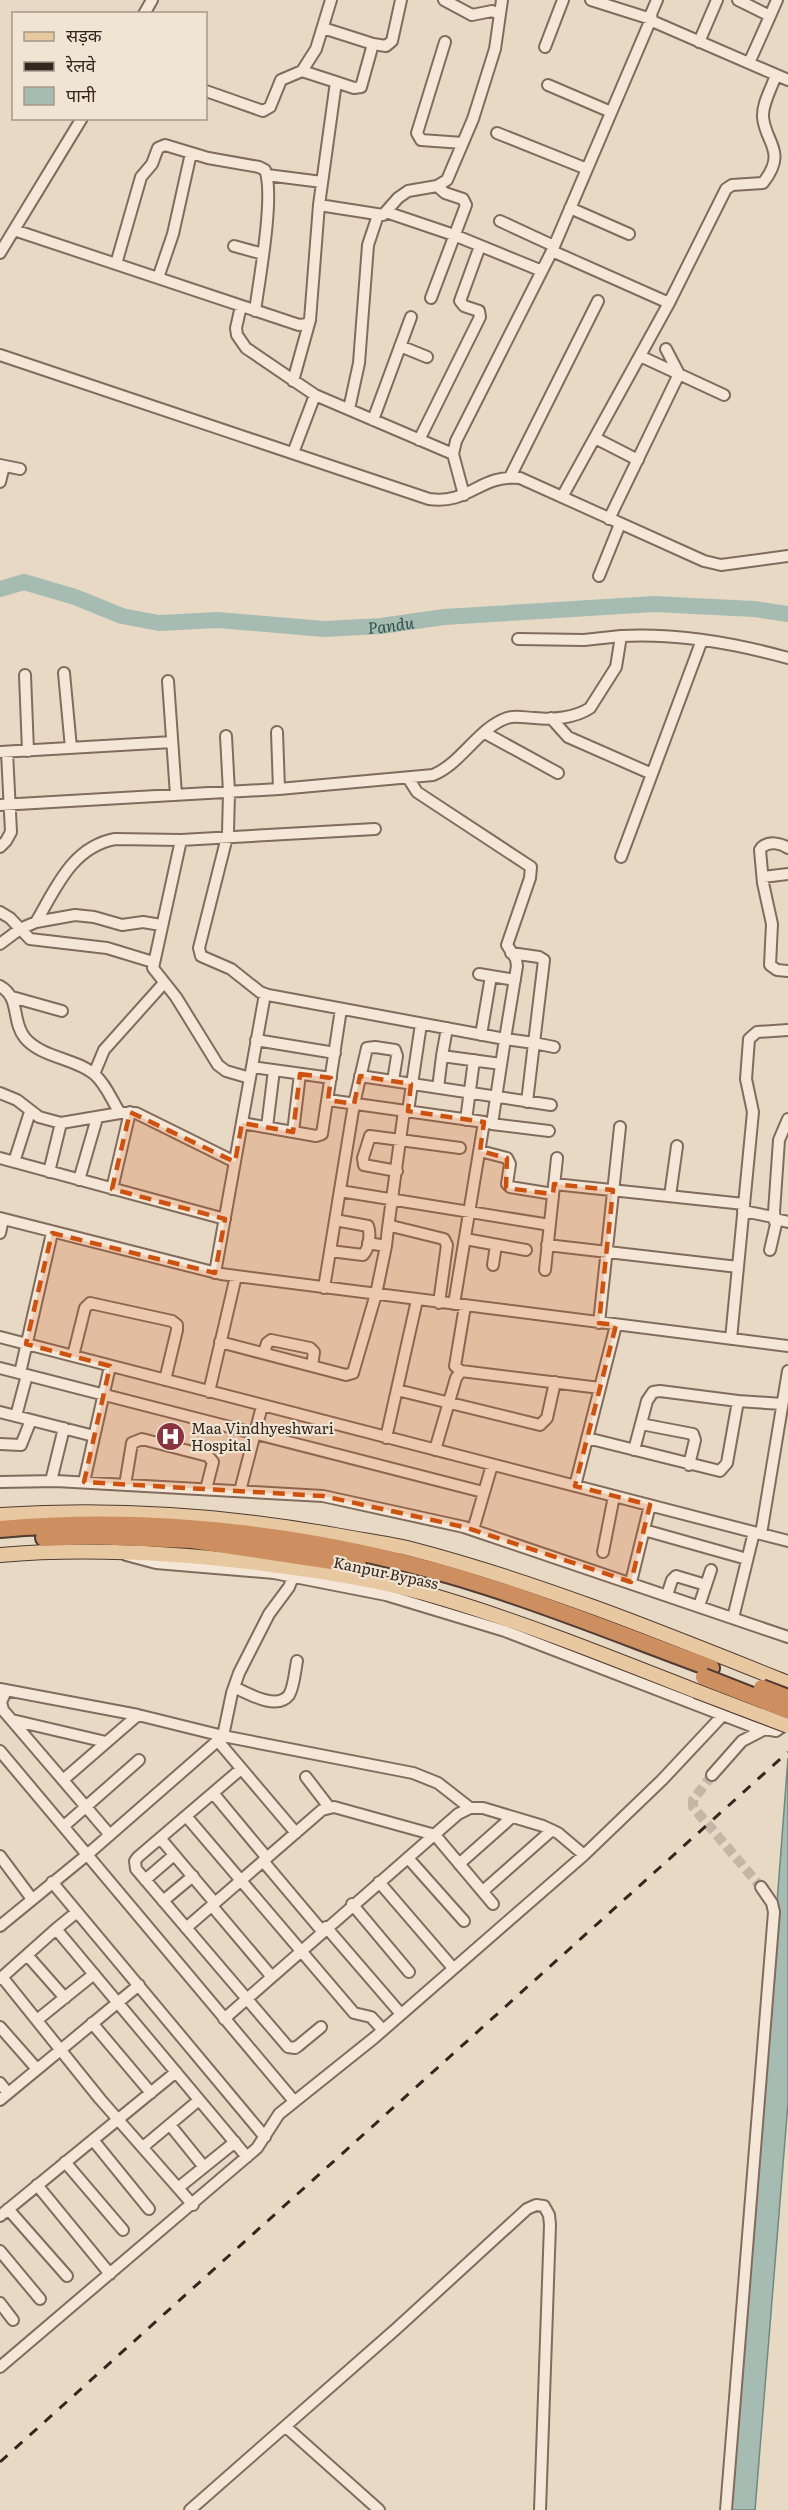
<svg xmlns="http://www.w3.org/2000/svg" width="788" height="2510" font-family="Literata,'Noto Sans Devanagari',serif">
<rect width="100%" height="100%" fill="#e8d9c5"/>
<path fill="#a6bcb2" stroke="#6e897f" stroke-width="1.5" d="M788 1758V2103L755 2510H731Z"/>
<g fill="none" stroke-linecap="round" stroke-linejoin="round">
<path stroke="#a6bcb2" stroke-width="16" id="s1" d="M0 589 24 582 75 597 122 616 159 623 218 620 324 629 381 626 444 617 654 604 754 609 788 614"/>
<path stroke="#c4b5a4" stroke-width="10" stroke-dasharray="10 5" stroke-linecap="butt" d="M712 1775 693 1800V1807L761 1887"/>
<defs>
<path id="minor" d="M444 0 472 15 492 11 500 14
M657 0 651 14 652 21 788 80
M738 0 770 16 749 63
M144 14 152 0
M770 16 777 0
M323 28 373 44 386 46 392 41 401 0
M445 42 417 133 421 140 463 143
M699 42 717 0
M545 47 563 0
M336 82 354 88 361 87 373 44
M548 85 611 112
M206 91 263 111 270 107 281 80 302 71
M497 133 587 169
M267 175 322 182
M319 205 383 215 398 198 408 191 437 186 447 180 473 119 495 49 502 0
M570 208 629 234
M386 212 454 235 542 271
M500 221 554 246
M14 230 299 325 307 324 310 320 319 205 336 82 302 71 316 49 331 0
M234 246 263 254
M552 251 669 303
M0 253 82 118
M116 264 141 177 152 164 158 148 165 145 208 158 259 167 265 170C275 195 259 281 255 311
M158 278 173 234 191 153
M431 298 466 205 463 199 445 193 437 186
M241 306 236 328 237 335 246 348 315 395 453 454
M400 346 427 357
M0 355 429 499C469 505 480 474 520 478L704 561 721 565 788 556
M640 356 724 395
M293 381 310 320
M349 409 359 363 368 245 378 215
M373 420 411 317
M595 438 638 460
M419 440 480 317 479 311 464 306 460 301 480 246
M293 453 315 395
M0 465 20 469
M510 477 598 301
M0 482 4 466
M464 495 453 454 456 441 552 251 651 19 591 0
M562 497 669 303 726 189 732 185 763 183C788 151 765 143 763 117 762 104 772 87 776 75
M609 519 679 374 666 349
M599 576 620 524
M518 639 584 640 621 636
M64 673 71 748
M25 675 28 751
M168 681 176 795
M551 718 568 737 652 774
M277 732 279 789
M485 733 558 773
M226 736 229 792 228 833 199 948 201 956 231 969 260 992 268 995 505 1039 517 966 516 959 507 945 530 878 531 867 426 798 417 792 408 778
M0 752 172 742
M0 805 279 789 433 775C462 763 478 728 507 718 516 715 526 718 535 718 552 720 575 718 590 708L616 667 621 636C678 633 734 643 788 658
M0 847 6 841 11 832 7 752
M788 848C781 843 769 841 762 847L760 850 763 883 772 924 770 965 777 970 788 971
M621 857 702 640
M763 877 788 874
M0 912 10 918 30 939 107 948 153 962
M36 922C56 888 72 847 115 839L181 840
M0 944 20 929 36 922 75 915 94 917 122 925 143 922 161 925
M479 974 515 980
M0 986C21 998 11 1021 25 1038 42 1058 75 1058 94 1074 106 1084 112 1101 120 1113
M12 997 62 1011
M481 1035 491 976
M256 1040 335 1053
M442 1056 447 1028
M252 1067 331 1078
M94 1074 104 1050 164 983
M360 1076 551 1105
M250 1078 226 1071 218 1065 176 997 153 968 181 840 375 829
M438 1088 442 1056 501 1064
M0 1093 17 1100 39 1117 61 1123 120 1113H136L235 1162
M328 1100 484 1122
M527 1102 534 1043 554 1047
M408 1111 421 1024
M788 1119 779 1140 774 1212 775 1219 788 1222
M466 1120 474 1060
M242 1123 316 1136 322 1134 341 1009
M492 1124 549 1131
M267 1127 274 1070
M293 1132 300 1074
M480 1151 507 1158 510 1164 507 1184 510 1187 553 1194
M0 1158 225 1219
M14 1162 30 1112
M397 1171 364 1165 363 1158 370 1136 460 1148
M49 1172 61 1123
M79 1180 97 1118
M554 1184 744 1204
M112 1189 130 1112
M340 1191 550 1225
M670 1196 677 1146
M743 1211 773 1217 776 1224 770 1250
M0 1218 221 1274 788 1346
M388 1228 404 1111
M0 1233 3 1219
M465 1239 526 1250
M368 1243 386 1246 388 1228 391 1226 444 1239 447 1245 439 1303
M547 1245 738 1267
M330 1251 363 1255C369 1249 371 1234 368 1226L335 1220
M493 1265 496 1245
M545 1270 557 1158
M215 1273 265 994
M324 1288 354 1104 367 1048 375 1047 395 1050 397 1056 393 1081
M454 1304 484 1122 492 1124 505 1039 534 1043 544 960 539 957 511 953
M599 1323 620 1127
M0 1337 788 1541
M731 1339 753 1112 746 1079 749 1039 757 1032 788 1030
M220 1342 346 1375 353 1373 376 1294 386 1246
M264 1353 267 1343 271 1340 310 1348 314 1352 312 1366
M73 1356 85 1308 90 1303 172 1321 177 1325V1330L165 1380
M0 1368 483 1492
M461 1371 455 1366 465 1306
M20 1373 52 1233
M397 1390 540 1425 547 1418 555 1382
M209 1392 236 1276
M0 1412 94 1436
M16 1416 27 1375
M641 1424 693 1434 695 1440 689 1465
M386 1438 417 1300
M587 1438 720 1471 727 1463 738 1401 782 1404
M0 1444 21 1445 31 1420
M435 1450 456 1378 461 1371 600 1388
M634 1450 647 1401 653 1392 660 1391 738 1401
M51 1481 64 1428
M0 1482 56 1481 323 1496 464 1527 788 1637
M84 1482 110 1366
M125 1485 132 1443 142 1439 208 1456 213 1462 206 1489
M575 1486 616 1325
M240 1491 262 1406
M473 1530 492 1465
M644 1530 747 1559
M761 1534 788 1371
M603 1552 614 1496
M126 1555 156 1563 274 1573 386 1595 505 1631 754 1727 776 1731 783 1726 784 1720
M631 1582 650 1505
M667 1595 672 1580 676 1576 706 1585
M699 1606 711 1570
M733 1618 754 1532
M234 1687C247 1693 277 1711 289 1695 294 1687 295 1671 297 1661
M0 1689 138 1715 223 1736 413 1773 438 1783 470 1808
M6 1691 1 1702 3 1710 110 1835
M12 1720 106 1742
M218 1741 296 1833
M0 1751 294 2101
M241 1769 138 1857 135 1861 136 1869 288 2047 295 2048 298 2046 321 2027
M712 1775 742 1741 765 1729
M306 1777 329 1807
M63 1780 138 1715
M213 1793 267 1858
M186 1816 354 2013 371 2017 383 2030
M64 1826 139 1760
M160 1838 215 1903
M0 1856 32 1899
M408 1858 464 1921
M263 1861 322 1931
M459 1864 512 1817
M145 1880 174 1855
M52 1882 265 2137
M379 1882 453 1968
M483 1891 552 1830
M163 1901 193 1876
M352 1904 409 1972
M212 1906 272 1977
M0 1926 88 1854 223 1736 232 1693 239 1673 269 1614 289 1587 293 1577
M326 1927 401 2014
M186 1928 322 1810 334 1807 435 1835 493 1904
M56 1929 77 1912
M27 1955 65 1998
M2 1977 100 2099 193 2205
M0 1979 56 1929 247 2157
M224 2019 458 1814 470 1808H483L543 1826 558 1833 584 1855
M37 2020 94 1974
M92 2023 151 2093
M0 2027 37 2069
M0 2083 8 2093
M0 2100 139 1985
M170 2125 204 2167
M93 2140 149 2209
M143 2147 199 2100
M65 2162 123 2230
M37 2185 110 2274
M178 2188 235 2142
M8 2209 67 2276
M0 2216 176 2072
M0 2251 40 2299
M0 2303 13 2320
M0 2367 257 2148 279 2114 374 2038 584 1855 662 1780 723 1715
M286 2427 379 2510
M190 2510 396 2329 527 2209 536 2205 544 2206 549 2215 550 2225 540 2510
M726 2510 774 1912 772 1903 761 1887"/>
<path id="major" d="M0 1515C112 1508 224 1515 335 1535 360 1540 386 1543 411 1549 538 1582 666 1634 788 1683
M0 1555C91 1547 181 1553 271 1565 328 1572 386 1581 441 1598 528 1624 612 1658 696 1691"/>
<path id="highway" d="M0 1529C161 1514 335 1537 489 1587 564 1611 637 1641 711 1668
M44 1538 90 1536 192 1540 358 1565"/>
</defs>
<use href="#minor" stroke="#816b5d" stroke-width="14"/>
<use href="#major" stroke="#4f3b31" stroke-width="16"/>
<use href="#highway" stroke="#4f3b31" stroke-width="20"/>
<use href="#minor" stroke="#f4e7d7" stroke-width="10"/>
<use href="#major" stroke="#e7c8a1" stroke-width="14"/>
<use href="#highway" stroke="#cd8e60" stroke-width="16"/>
<path stroke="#33261f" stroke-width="3" stroke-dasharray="10 10" stroke-linecap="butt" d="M0 2462 788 1752"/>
<defs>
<path id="major-bridge" d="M696 1691 788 1726"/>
<path id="highway-bridge" d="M704 1677 788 1710
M762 1688 788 1698"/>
</defs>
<use href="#major-bridge" stroke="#4f3b31" stroke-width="16" stroke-linecap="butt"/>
<use href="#highway-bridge" stroke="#4f3b31" stroke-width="20" stroke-linecap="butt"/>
<use href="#major-bridge" stroke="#e7c8a1" stroke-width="14"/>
<use href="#highway-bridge" stroke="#cd8e60" stroke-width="16"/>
</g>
<path fill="#cd510f" fill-opacity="0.2" stroke="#cd510f" stroke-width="4.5" stroke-dasharray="12 8" stroke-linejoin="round" d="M300 1074 331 1078 328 1100 354 1104 360 1076 411 1084 408 1111 484 1122 480 1151 507 1158 506 1188 553 1194 554 1184 613 1190 599 1323 616 1325 575 1486 650 1505 631 1582 464 1527 323 1496 84 1482 110 1366 26 1344 52 1233 215 1273 225 1219 112 1189 130 1112 235 1162 242 1123 293 1132Z"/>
<defs>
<symbol id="hospital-disc" viewBox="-11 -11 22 22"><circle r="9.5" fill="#883541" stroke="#f0e4d3"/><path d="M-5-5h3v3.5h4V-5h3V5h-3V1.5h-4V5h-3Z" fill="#fff"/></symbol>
</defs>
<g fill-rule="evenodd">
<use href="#hospital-disc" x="154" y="1420" width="33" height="33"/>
</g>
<g text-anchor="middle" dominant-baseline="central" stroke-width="4.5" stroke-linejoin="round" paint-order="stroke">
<g font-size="15" fill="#33261f" stroke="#f0e4d3" text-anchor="start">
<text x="191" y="1427">Maa Vindhyeshwari<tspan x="191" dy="17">Hospital</tspan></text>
</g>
<g font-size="15" fill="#33261f" stroke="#f0e4d3">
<text transform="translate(386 1572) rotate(12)">Kanpur Bypass</text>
</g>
<g font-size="16" font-style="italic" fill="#30504a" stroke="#f0e4d3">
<text stroke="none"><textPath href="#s1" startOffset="399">Pandu</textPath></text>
</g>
</g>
<rect x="12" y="12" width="195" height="108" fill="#f0e4d3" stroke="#a4988b" stroke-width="1.5"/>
<rect x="24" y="32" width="30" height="9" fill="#e7c8a1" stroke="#a4988b" stroke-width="1.5"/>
<text x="66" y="42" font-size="18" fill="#33261f">सड़क</text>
<rect x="24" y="62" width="30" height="9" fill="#33261f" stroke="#a4988b" stroke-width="1.5"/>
<text x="66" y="72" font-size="18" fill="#33261f">रेलवे</text>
<rect x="24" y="87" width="30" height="18" fill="#a6bcb2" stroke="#a4988b" stroke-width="1.5"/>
<text x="66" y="102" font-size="18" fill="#33261f">पानी</text>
</svg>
